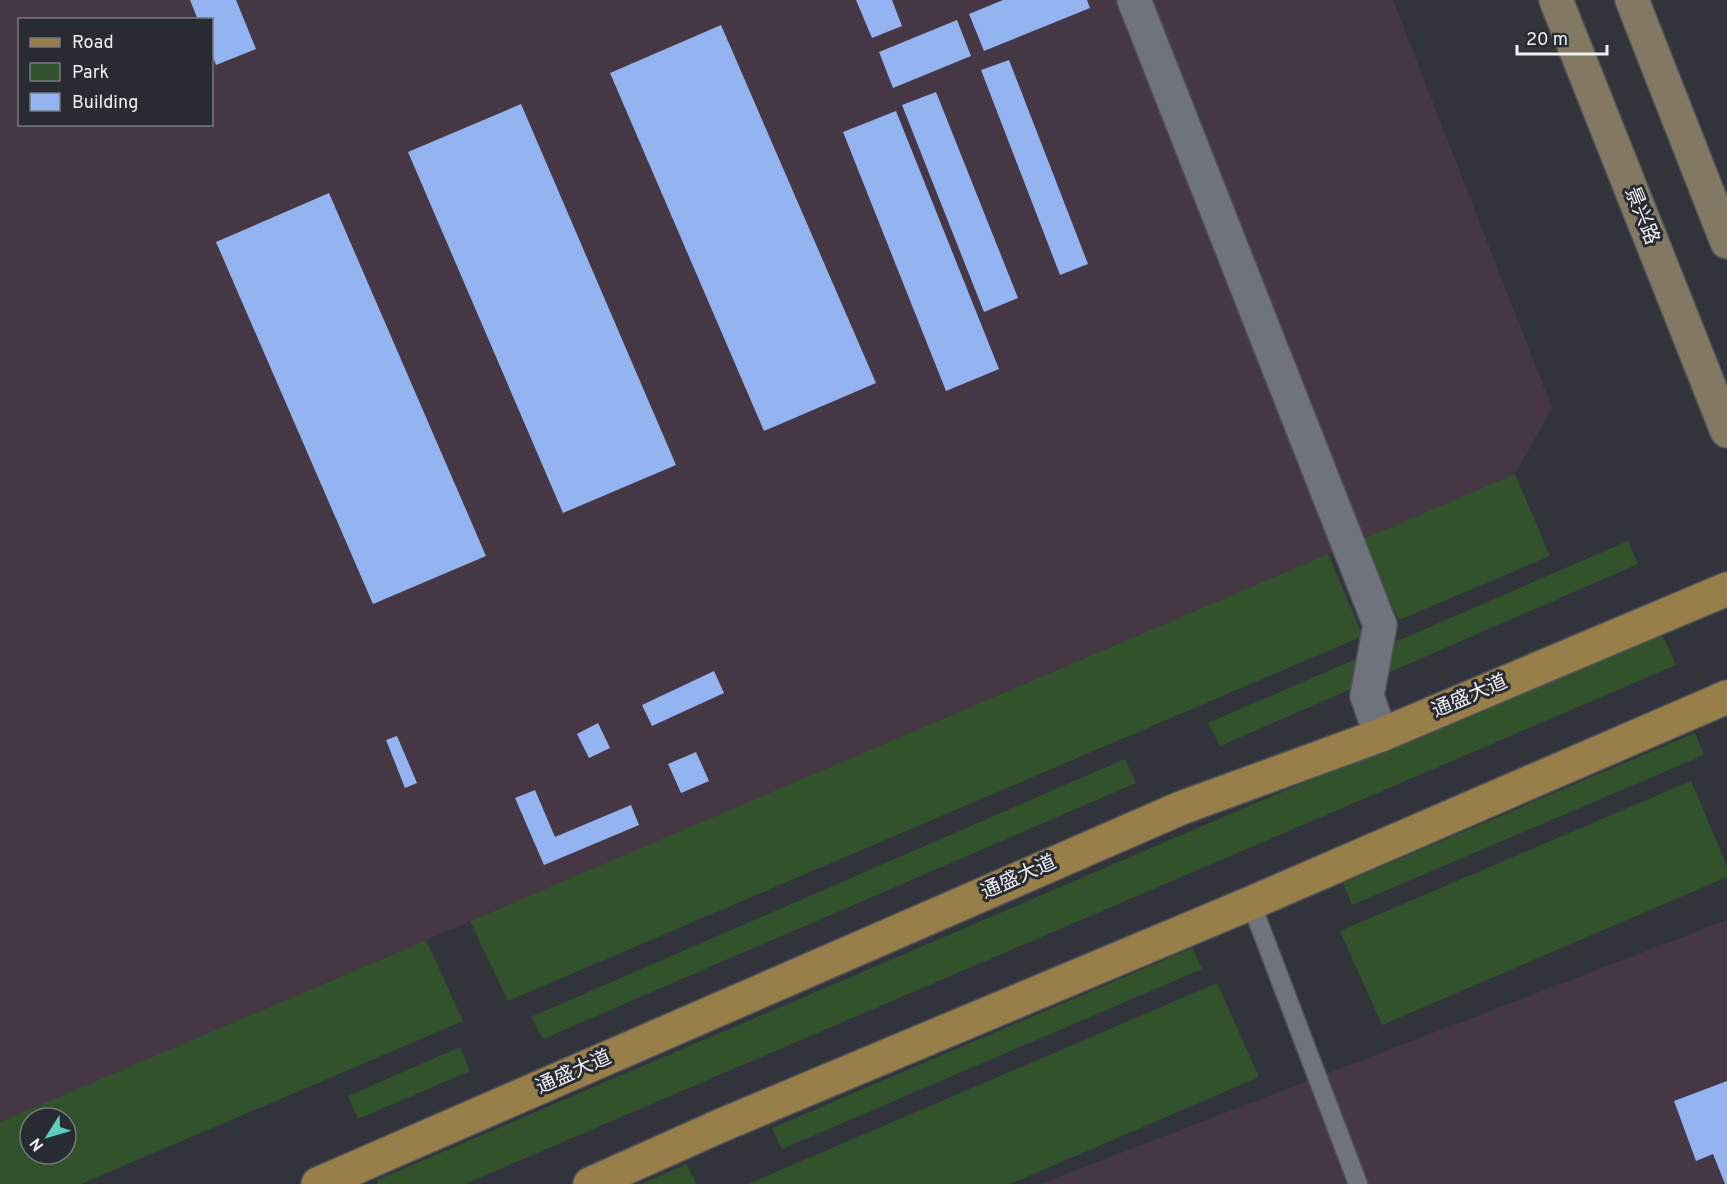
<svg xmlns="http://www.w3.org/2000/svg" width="1727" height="1184" font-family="Overpass,'Noto Sans SC',sans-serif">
<rect width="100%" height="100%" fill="#31353b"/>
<path fill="#463744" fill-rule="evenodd" d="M0 0H1393L1552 408 1515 474 0 1122ZM20 20H212V124H20Z
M1727 920V1184H1040Z"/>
<path fill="#32522c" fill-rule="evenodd" d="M1515 474 1550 556 1399 620 1361 540Z
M1628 541 1638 564 1220 746 1208 723Z
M1328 554 1363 636 508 1001 470 921Z
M1660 630 1676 665 465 1184H378L377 1180Z
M1695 733 1704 755 1352 905 1343 883Z
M1125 759 1136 783 543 1039 531 1017Z
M1691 781 1727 866V877L1382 1025 1340 931Z
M426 940 463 1021 81 1184H0V1122ZM30 1118H66V1154H30Z
M1192 948 1202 969 782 1149 772 1128Z
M1217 983 1259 1077 1010 1184H748Z
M460 1047 470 1071 358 1119 348 1096Z
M687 1164 696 1184H641Z"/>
<path fill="#93b4f1" d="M190 0H236L256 49 216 65 212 54V20H198Z
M856 0H892L902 26 872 38Z
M1003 0H1087L1090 8 984 51 969 14Z
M957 20 971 56 893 88 879 52Z
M721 25 876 383 764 431 610 73Z
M1009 60 1088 264 1060 275 981 70Z
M936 92 1018 298 984 312 902 105Z
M521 104 676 465 563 513 408 152Z
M896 111 999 369 946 391 843 132Z
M329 193 486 556 373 604 216 242Z
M714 671 724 693 652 726 642 705Z
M598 723 610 748 589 758 577 734Z
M397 736 417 783 405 788 386 740Z
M696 752 709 781 681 793 668 764Z
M535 790 555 837 631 805 639 825 544 865 515 798Z
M1727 1081V1184H1725L1713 1154 1696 1161 1674 1101Z"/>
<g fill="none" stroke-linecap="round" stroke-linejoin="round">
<defs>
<path id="service" d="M1251 903 1358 1184"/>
<path id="minor" d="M1134 0 1380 625 1367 696 1381 735"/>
<path id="secondary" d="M1556 0 1727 431
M1632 0 1727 242"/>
<path id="primary" d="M318 1184 1181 808 1381 735 1727 589
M590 1184 722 1125 1251 903 1727 697"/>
</defs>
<use href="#service" stroke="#505359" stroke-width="21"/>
<use href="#minor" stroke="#505359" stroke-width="36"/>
<use href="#secondary" stroke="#505359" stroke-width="36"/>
<use href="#primary" stroke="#505359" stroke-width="36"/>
<use href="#service" stroke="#6f737b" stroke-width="18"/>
<use href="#minor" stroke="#6f737b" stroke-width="33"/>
<use href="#secondary" stroke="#837962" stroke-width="33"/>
<use href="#primary" stroke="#987f49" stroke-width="33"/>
</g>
<g text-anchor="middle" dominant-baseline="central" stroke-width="6" stroke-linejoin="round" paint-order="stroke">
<g font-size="20" fill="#eef0f4" stroke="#282b31">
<text transform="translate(1641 216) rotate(68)">景兴路</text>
<text transform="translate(1470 697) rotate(-23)">通盛大道</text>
<text transform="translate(1019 878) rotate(-24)">通盛大道</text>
<text transform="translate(574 1073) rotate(-24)">通盛大道</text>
</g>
</g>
<rect x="18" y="18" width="195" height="108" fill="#282b31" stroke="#777a7f" stroke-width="1.5"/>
<rect x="30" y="38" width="30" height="9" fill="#987f49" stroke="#777a7f" stroke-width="1.5"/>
<text x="72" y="48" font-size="18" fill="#eef0f4">Road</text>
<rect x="30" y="63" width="30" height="18" fill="#32522c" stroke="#777a7f" stroke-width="1.5"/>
<text x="72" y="78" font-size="18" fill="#eef0f4">Park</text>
<rect x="30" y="93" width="30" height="18" fill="#93b4f1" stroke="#777a7f" stroke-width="1.5"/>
<text x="72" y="108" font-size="18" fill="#eef0f4">Building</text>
<g transform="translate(48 1136) rotate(233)"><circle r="28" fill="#282b31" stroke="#777a7f" stroke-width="1.5"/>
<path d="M0-4.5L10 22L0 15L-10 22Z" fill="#5bcebc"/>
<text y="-9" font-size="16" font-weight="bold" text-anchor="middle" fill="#eef0f4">N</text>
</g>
<path d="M1517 45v9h90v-9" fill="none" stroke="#eef0f4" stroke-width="3"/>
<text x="1526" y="45" font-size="18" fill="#eef0f4" stroke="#282b31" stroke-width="4.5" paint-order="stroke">20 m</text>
</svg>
